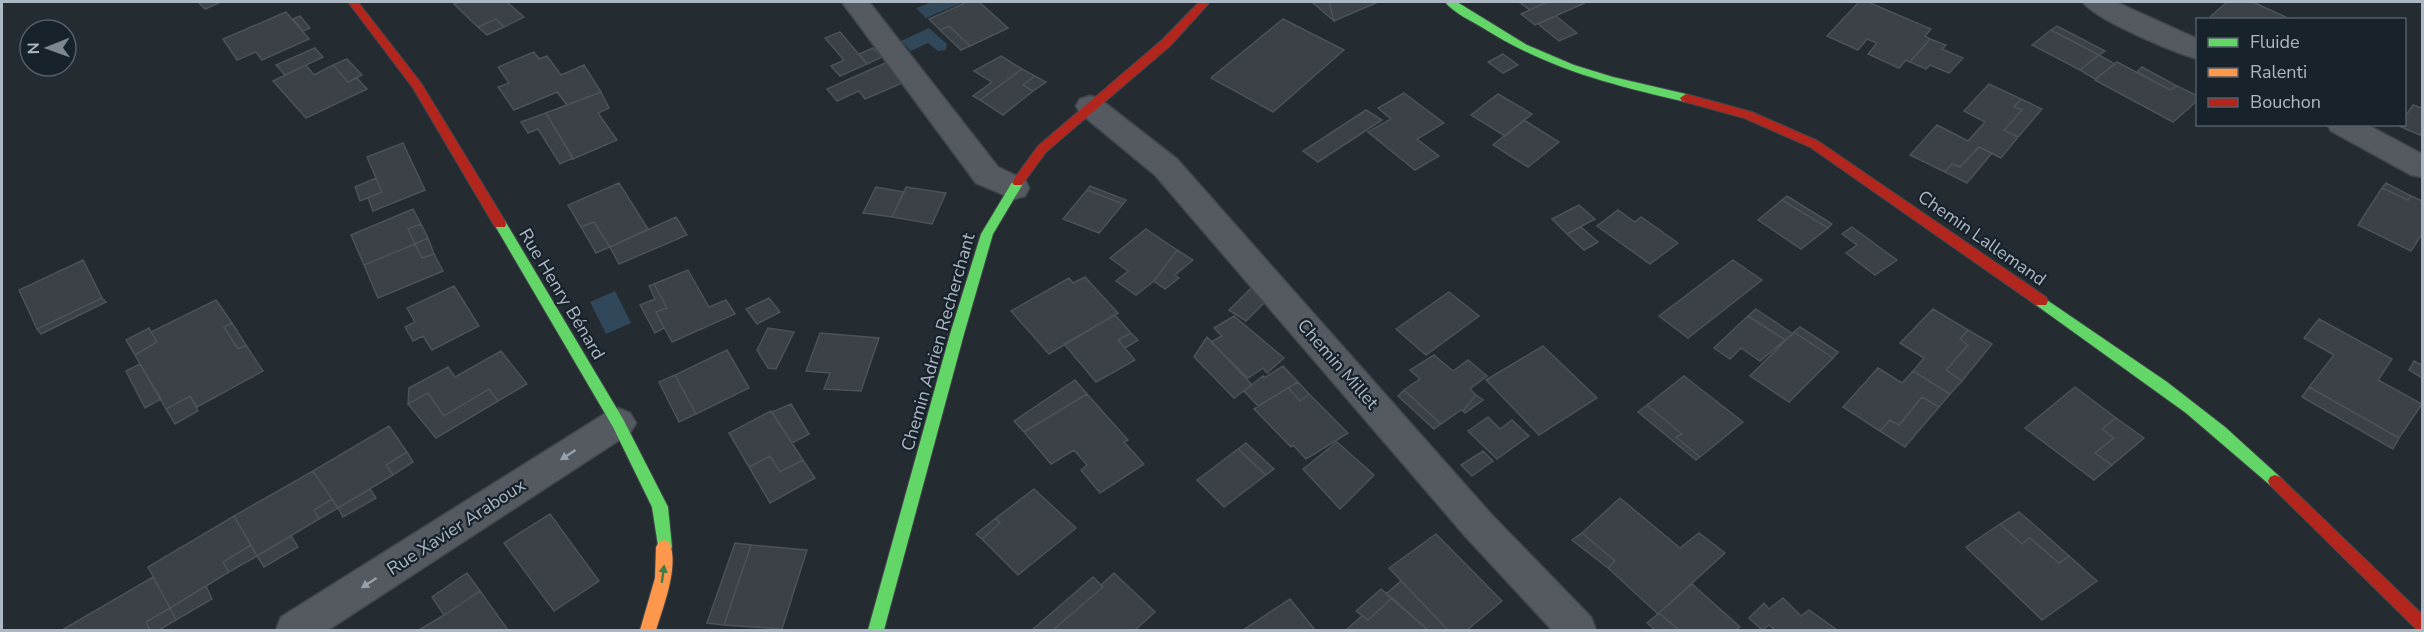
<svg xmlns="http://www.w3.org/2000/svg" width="2424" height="632" font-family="'Nunito Sans',sans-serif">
<rect width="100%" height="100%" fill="#242b31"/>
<path fill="#31475a" d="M932 2 935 3 939 2 961 3 926 18 916 8Z
M929 28 947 44 946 50 938 51 928 43 911 51 901 41Z
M615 291 631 323 606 334 590 302Z"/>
<path fill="#3b4146" stroke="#4b525a" stroke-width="1.5" d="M198 2H221L205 9Z
M460 2H507L524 17 504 27 496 19 478 27 454 4Z
M967 2H979L1008 28 970 46 949 26 940 30 929 19Z
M1312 2H1329L1334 21Z
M1329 2H1378L1334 21Z
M1519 2H1547L1530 10Z
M1547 2H1587L1535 25 1521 14Z
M1859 2H1868L1931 29 1925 36 1930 39 1910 62 1906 60 1899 68 1868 54 1877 43 1867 39 1858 50 1827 36Z
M2227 2H2253L2292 20H2214L2210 17Z
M286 12 309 39 262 60 256 52 237 60 223 39Z
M300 16 310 28 303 31 293 19Z
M1556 16 1577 33 1559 41 1538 24Z
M496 19 504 27 487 35 478 27Z
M1283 19 1344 50 1273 112 1211 78Z
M949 26 970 46 961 50 940 30Z
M2057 26 2105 51 2099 55 2051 30Z
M2051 30 2099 55 2080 70 2032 45Z
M840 32 867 64 840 76 831 66 844 60 825 38Z
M1930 39 1946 45 1942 49 1963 58 1949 73 1930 65 1926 69 1910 62Z
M315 48 323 57 285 75 276 65Z
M873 48 882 57 867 64 859 54Z
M534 52 539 59 547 56 561 75 584 65 601 92 567 105 557 92 514 110 498 87 509 83 498 67Z
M1503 54 1518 65 1503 73 1488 62Z
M2099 55 2115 64 2095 79 2080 70Z
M1001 56 1022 69 980 100 973 96 992 82 974 71Z
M347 59 362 75 348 82 333 65Z
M892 60 909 80 865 99 859 91 837 101 827 89Z
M2117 62 2170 90 2177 86 2198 96V100L2173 122 2095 80Z
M306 65 314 75 333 65 348 82 357 78 367 89 306 118 273 81Z
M2142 67 2177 86 2170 90 2137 72Z
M1022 69 1035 76 1023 85 1033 91 1003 115 980 100Z
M1035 76 1046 82 1033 91 1023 85Z
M1989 84 2021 99 2014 107 2022 110 2004 130 2018 137 2001 158 1979 147 1960 167 1952 164 1945 172 1910 155 1937 125 1968 141 1985 122 1964 111Z
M601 92 609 108 598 113 617 140 573 159 546 113Z
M1404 93 1444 123 1417 139 1439 156 1415 170 1368 132 1391 119 1378 108Z
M1498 94 1532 114 1505 136 1471 115Z
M2021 99 2042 109 2018 137 2004 130 2022 110 2014 107Z
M2413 105 2422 108V131L2420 135 2399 126 2404 124V118Z
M1366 110 1382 120 1318 162 1303 151Z
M546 113 573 158 560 164 538 129 528 133 521 122Z
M1524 120 1559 142 1528 167 1493 145Z
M403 143 425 190 373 211 368 198 382 192 367 157Z
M1979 147 1992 153 1967 183 1945 172 1952 164 1960 167Z
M376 178 382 192 360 201 355 187Z
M619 183 648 229 610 247 594 222 581 227 568 205Z
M2386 183 2411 196 2408 200 2382 188Z
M1090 186 1126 200 1123 204 1087 190Z
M876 187 904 192 892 217 863 213Z
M906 187 946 193 932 224 892 217Z
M2382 188 2408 200 2411 196 2422 201V234L2411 251 2358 225Z
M1087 190 1123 204 1099 233 1063 219Z
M1787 196 1832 224 1828 228 1782 200Z
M1782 200 1828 228 1801 249 1758 220Z
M1579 205 1595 219 1567 234 1552 219Z
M413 209 421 224 408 229 415 244 364 265 351 235Z
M1618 210 1635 222 1641 217 1678 243 1650 264 1597 226Z
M676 217 687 235 619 264 610 247Z
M594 222 610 247 596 253 581 227Z
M421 224 428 238 415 244 408 229Z
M1581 227 1598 242 1584 250 1567 234Z
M1852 227 1897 260 1875 275 1846 253 1857 245 1842 234Z
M1146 229 1177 250 1154 281 1136 295 1116 281 1128 271 1110 258Z
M428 238 434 254 422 258 415 244Z
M415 244 422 258 434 254 443 271 378 298 364 265Z
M1177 250 1193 260 1175 275 1179 278 1165 289 1154 281Z
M83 260 102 298 37 329 19 290Z
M1733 260 1762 280 1688 338 1659 316Z
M688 270 709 307 726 300 735 314 672 342 656 312 667 308 654 284Z
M1085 277 1118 313 1049 354 1011 311 1069 278 1073 283Z
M654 284 667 308 656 312 664 328 655 333 640 305 655 299 649 286Z
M454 286 479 326 432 350 423 336 413 341 405 327 415 322 407 308Z
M1252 287 1265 302 1246 321 1229 310Z
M1449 292 1479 316 1426 355 1396 329Z
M102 298 106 302 41 334 37 329Z
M769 298 780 312 757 324 746 309Z
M216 300 232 323 224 327 238 349 246 345 263 371 197 407 190 396 166 409 135 355 157 342 151 332Z
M1756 309 1793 334 1785 340 1748 316Z
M1933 309 1968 330 1960 339 1968 345 1946 370 1962 381 1950 394 1913 371 1924 358 1900 343Z
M1115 315 1131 333 1118 340 1135 360 1096 382 1064 344Z
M1234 316 1284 358 1267 373 1263 368 1248 378 1211 342 1222 336 1214 328Z
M1748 316 1785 340 1760 361 1741 348 1730 359 1714 348Z
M2319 319 2392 359 2378 380 2422 404 2399 438 2309 387 2334 355 2304 338Z
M232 323 246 345 238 349 224 327Z
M1800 327 1838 352 1833 358 1794 332Z
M149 328 157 342 135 355 126 340Z
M768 328 794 332 776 369 768 368 757 350Z
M1968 330 1992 344 1962 381 1946 370 1968 345 1960 339Z
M1794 332 1833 358 1789 402 1750 376Z
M820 333 879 338 861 391 824 389 830 373 806 371Z
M1131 333 1138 340 1125 348 1118 340Z
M1207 337 1252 385 1234 398 1194 357Z
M1543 346 1597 398 1539 435 1486 380Z
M727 350 749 388 696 414 675 375Z
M501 351 527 384 498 401 489 389 444 416 428 393 408 404 409 388 448 367 455 377Z
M1434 355 1453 371 1468 360 1487 376 1470 389 1476 395 1463 411 1461 410 1441 424 1404 390 1420 379 1410 370Z
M2414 361 2422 365V378L2409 370Z
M140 364 161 399 145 408 126 371Z
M1283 366 1298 382 1258 406 1244 391 1263 376 1264 378Z
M1878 368 1902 383 1913 371 1950 394 1939 407 1922 397 1899 425 1890 420 1880 431 1843 407Z
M675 375 696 414 679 422 659 382Z
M1684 376 1743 422 1700 457 1676 437 1682 434 1647 405Z
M1075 380 1087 394 1024 432 1014 421Z
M1298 382 1309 394 1300 401 1288 388Z
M2075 387 2116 418 2102 429 2114 438 2095 453 2112 465 2094 480 2025 428Z
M2309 387 2399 438 2393 449 2302 397Z
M1288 388 1300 401 1309 394 1348 433 1306 459 1293 445 1291 447 1254 409Z
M489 389 498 401 436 438 408 404 428 393 444 416Z
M1404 390 1441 424 1434 429 1398 396Z
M1087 394 1128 440 1124 442 1144 464 1100 493 1081 470 1087 465 1074 450 1051 464 1024 432Z
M1476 395 1483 400 1465 413 1463 411Z
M190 396 198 411 175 424 166 409Z
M1922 397 1939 407 1905 447 1880 431 1890 420 1899 425Z
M791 404 809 434 792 443 772 412Z
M1647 405 1682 434 1676 437 1700 457 1696 460 1638 412Z
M771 411 803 460 780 472 770 456 749 467 729 433Z
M1488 417 1500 429 1512 420 1529 436 1497 459 1468 431Z
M2116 418 2144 438 2112 465 2095 453 2114 438 2102 429Z
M389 426 407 452 386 465 393 475 338 508 313 471Z
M1337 442 1374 475 1340 509 1303 469Z
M1246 443 1274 469 1266 475 1238 449Z
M1238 449 1266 475 1224 507 1197 480Z
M1483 451 1493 461 1472 476 1461 465Z
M407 452 413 462 393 475 386 465Z
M770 456 780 472 803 460 815 478 770 503 749 467Z
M313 471 332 499 314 510 319 519 257 556 234 516Z
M370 489 376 498 343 517 338 508Z
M1034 489 1076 528 1018 575 982 539 1000 523 996 518Z
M1620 498 1680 548 1699 533 1725 553 1658 614 1608 568 1615 561 1582 533Z
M332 499 338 508 319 519 314 510Z
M2019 512 2040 530 2069 556 2059 563 2030 538 2022 544 2000 524Z
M550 514 599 581 554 611 504 543Z
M234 516 251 545 223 562 229 572 170 608 148 567Z
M996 518 1000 523 982 539 976 534Z
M2000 524 2022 544 2030 538 2059 563 2069 556 2097 581 2042 620 1966 547Z
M1582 533 1615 561 1608 568 1572 540Z
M1436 534 1502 601 1467 630H1448L1389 568Z
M291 536 298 547 264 567 257 556Z
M735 543 751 545 724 625 707 623Z
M251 545 257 556 229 572 223 562Z
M751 545 807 550 782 629 724 625Z
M467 573 480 591 444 615 432 597Z
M1114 573 1155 612 1135 630H1053L1103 587 1101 585Z
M153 577 170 608 146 622 150 630H62Z
M1093 577 1103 587 1053 630H1032Z
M1401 581 1448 630H1428L1386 594Z
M1692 584 1740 627 1735 630H1679L1659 613Z
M206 586 212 599 176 620 170 608Z
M1381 589 1392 598 1368 620 1356 611Z
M480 591 508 630H419L444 615Z
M1392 598 1428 630H1346L1362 616 1368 620Z
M1783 598 1801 616 1809 610 1837 630H1775L1769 625 1762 630 1749 618 1764 603 1769 609Z
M1290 599 1315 630H1243Z
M170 608 176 620 159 630H150L146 622Z
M1659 613 1679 630H1655L1647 623Z"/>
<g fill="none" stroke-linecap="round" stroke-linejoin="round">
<defs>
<path id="street" d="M842 2H869L998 167 1025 180 1029 188 1025 196 1014 199 976 183Z
M2083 2H2116L2198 39V59C2175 53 2094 19 2083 2Z
M1090 96 1100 99 1177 159 1491 514 1591 617 1596 630H1552L1465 536 1155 175 1080 113 1076 106 1080 99Z
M2327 124H2366L2422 154V177L2411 175 2331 131Z
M618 408 630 413 636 423 630 433 328 630H276L281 617 606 413Z"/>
<path id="fast" d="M1445 2H1457L1527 45 1574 65 1613 77 1686 94 1692 98 1686 102C1612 85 1548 69 1483 28 1470 20 1454 13 1445 2Z
M1018 178 1024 182 993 234 964 334 884 630H868L950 334 981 234 1014 179Z
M500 219 505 221 623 419 668 507 672 547 669 552 664 554 659 552 652 507 613 427 494 224Z
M2041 296 2167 382 2225 427 2280 477 2282 481 2280 485 2275 487 2270 485 2186 413 2036 305 2034 301 2036 297Z"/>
<path id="slow" d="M664 540 669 542C680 564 663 608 656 630H640L655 578 656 547 659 542Z"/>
<path id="jam" d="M348 2H358L421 83 505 221 506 224 505 227H495L413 88Z
M1199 2H1210L1170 46 1046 152 1022 185H1014L1012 182 1014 179 1038 146 1162 40Z
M1686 94 1752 112 1818 141 2046 297 2048 301 2046 305H2036L1810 147 1744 118 1682 101 1680 98Z
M2275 475 2280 477 2422 614V630L2416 629 2270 485 2268 481 2270 477Z"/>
</defs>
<use href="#street" stroke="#42474c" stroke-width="3"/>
<use href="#fast" stroke="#42474c" stroke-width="2"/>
<use href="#slow" stroke="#42474c" stroke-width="2"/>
<use href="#jam" stroke="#42474c" stroke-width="2"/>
<use href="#street" fill="#545a60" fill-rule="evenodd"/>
<use href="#fast" fill="#63d668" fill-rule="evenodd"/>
<use href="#slow" fill="#ff974d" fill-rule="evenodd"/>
<use href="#jam" fill="#b3261e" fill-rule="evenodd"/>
</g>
<defs><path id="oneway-solid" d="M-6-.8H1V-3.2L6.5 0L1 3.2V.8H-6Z" transform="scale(1.5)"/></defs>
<g fill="#96a0ab">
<use href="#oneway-solid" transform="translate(568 455) rotate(147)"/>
<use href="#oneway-solid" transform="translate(369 583) rotate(147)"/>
</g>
<use fill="#3e7c4a" href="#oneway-solid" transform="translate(663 574) rotate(-82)"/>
<g text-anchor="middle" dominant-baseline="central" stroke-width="4.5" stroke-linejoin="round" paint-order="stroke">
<g font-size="18" fill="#acb8c4" stroke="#18222b">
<text transform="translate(1982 238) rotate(35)">Chemin Lallemand</text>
<text transform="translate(562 294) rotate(59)">Rue Henry Bénard</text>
<text transform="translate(938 342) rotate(-74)">Chemin Adrien Recherchant</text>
<text transform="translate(1338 364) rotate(49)">Chemin Millet</text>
<text transform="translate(456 527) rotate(-33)">Rue Xavier Araboux</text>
</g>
</g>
<rect width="2424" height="632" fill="none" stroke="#acb8c4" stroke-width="6"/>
<rect x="2196" y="18" width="210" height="108" fill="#18222b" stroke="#535e68" stroke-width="1.5"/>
<rect x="2208" y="38" width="30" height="9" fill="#63d668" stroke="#535e68" stroke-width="1.5"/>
<text x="2250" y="48" font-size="18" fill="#acb8c4">Fluide</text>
<rect x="2208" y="68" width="30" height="9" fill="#ff974d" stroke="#535e68" stroke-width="1.5"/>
<text x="2250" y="78" font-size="18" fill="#acb8c4">Ralenti</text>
<rect x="2208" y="98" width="30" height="9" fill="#b3261e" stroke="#535e68" stroke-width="1.5"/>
<text x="2250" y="108" font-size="18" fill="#acb8c4">Bouchon</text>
<g transform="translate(48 48) rotate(269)"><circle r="28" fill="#18222b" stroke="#535e68" stroke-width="1.5"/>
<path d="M0-4.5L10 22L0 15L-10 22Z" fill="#7c8791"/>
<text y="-9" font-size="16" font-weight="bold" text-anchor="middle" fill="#acb8c4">N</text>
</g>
</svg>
